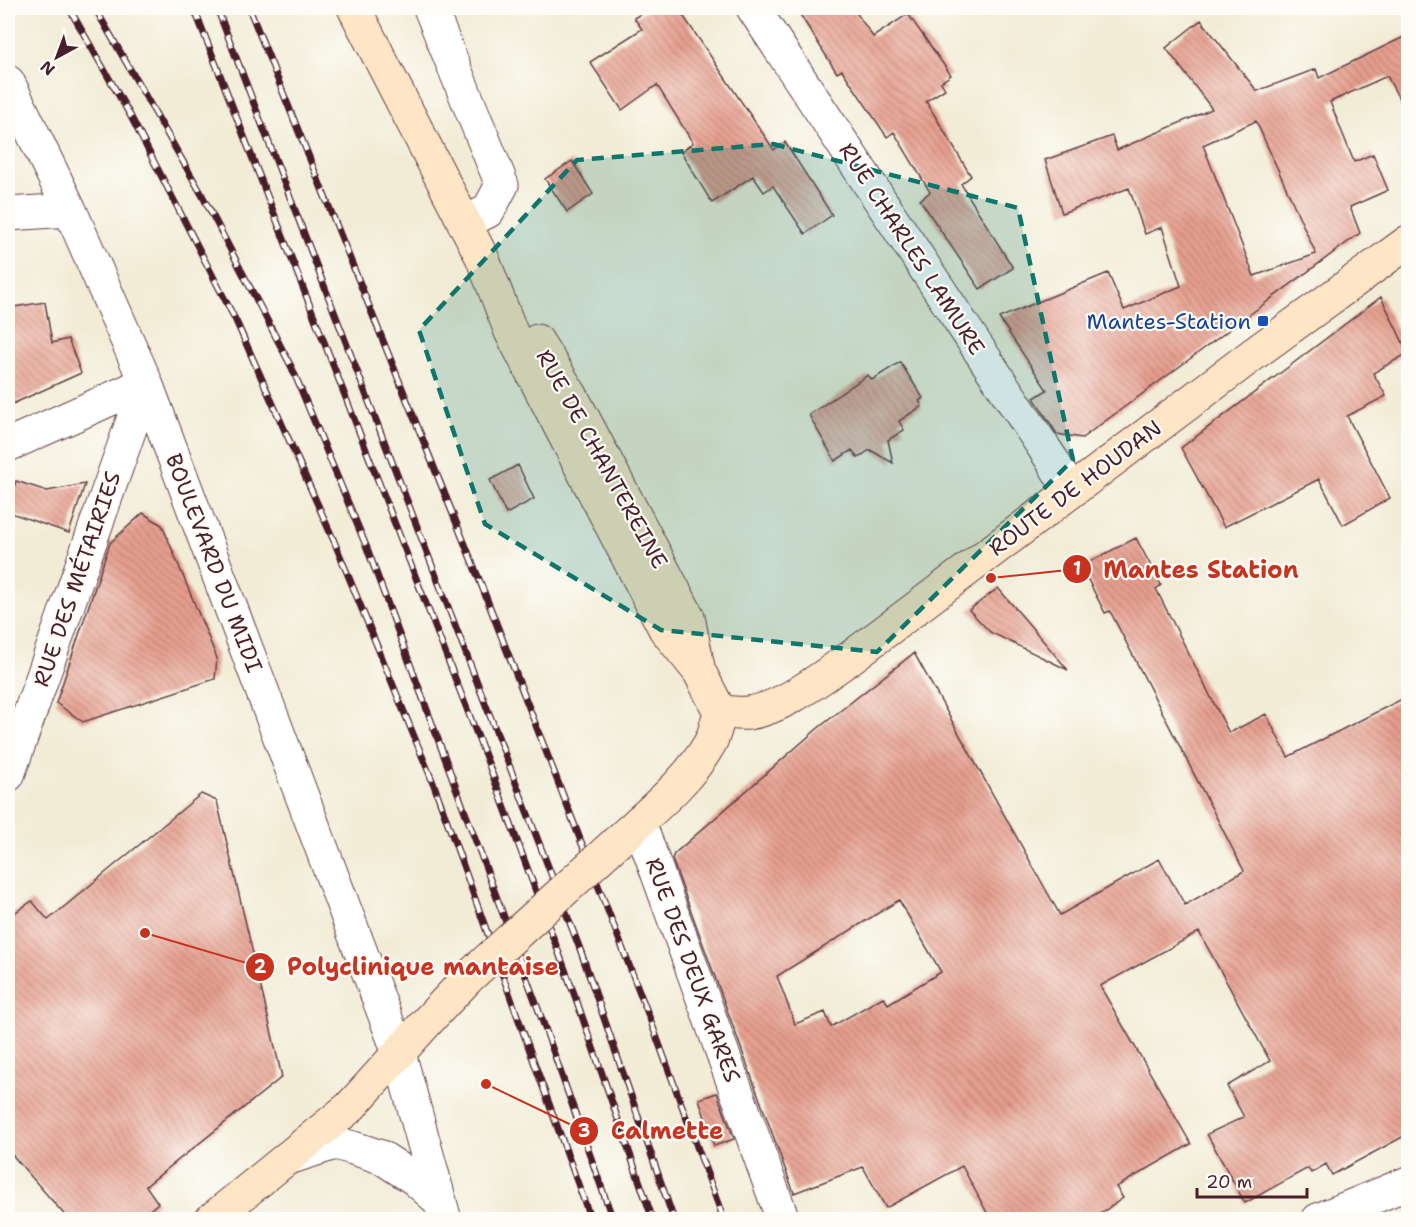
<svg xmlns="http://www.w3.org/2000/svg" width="1416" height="1227" font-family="'Shantell Sans',sans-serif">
<defs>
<pattern id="building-back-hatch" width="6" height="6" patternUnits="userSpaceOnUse" patternTransform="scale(1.5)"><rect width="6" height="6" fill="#e69f8e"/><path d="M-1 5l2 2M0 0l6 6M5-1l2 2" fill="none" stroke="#bc8174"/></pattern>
</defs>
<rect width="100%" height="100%" fill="#fdfcf7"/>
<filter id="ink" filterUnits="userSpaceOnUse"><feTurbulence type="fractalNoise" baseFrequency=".0167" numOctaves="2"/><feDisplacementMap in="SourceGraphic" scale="12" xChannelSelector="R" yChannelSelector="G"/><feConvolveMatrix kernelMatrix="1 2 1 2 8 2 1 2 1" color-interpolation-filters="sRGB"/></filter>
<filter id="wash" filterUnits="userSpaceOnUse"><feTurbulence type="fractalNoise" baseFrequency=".008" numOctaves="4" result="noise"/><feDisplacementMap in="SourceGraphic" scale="24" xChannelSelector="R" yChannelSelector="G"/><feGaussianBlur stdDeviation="1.35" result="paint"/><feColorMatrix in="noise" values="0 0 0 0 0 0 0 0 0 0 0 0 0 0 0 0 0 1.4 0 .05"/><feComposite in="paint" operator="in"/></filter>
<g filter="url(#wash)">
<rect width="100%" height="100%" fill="#f2ecd6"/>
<g id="blocks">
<path fill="url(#building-back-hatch)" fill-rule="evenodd" d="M650 8H678L774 150 785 142 832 215 805 234 773 186 764 192 753 176 712 203 681 152 693 143 657 85 622 110 590 62 642 29 634 18Z
M796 8H853L873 37 908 14 951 75 941 82 945 89 926 101 971 176 961 184 1013 268 980 289 920 200 930 192 894 132 887 137 842 70 837 73Z
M1201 20 1257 91 1316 69 1319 78 1408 35V116L1387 76 1330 102 1354 162 1373 154 1388 190 1350 207 1360 233 1160 381 1082 438 1057 434 1034 398 1047 390 999 318 1108 273 1124 310 1181 286 1162 227 1145 234 1129 188 1062 213 1045 160 1112 136 1117 150 1212 109 1166 48ZM1256 121 1316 254 1254 276 1203 145Z
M572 161 593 194 567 212 545 179Z
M1381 297 1408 353 1373 373 1386 396 1347 416 1390 498 1343 525 1319 479 1224 527 1181 448Z
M45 302 52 343 68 339 81 373 8 406V308Z
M900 362 923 398 919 401 922 406 899 421 904 430 888 440 893 463 870 450 858 458 852 450 835 461 809 415 868 375 872 380Z
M518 465 534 499 506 514 490 480Z
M16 481 47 491 85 484 69 533 8 512V504Z
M143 513 162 525 217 658 215 679 83 722 56 703 110 543Z
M1136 538 1161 585 1156 589 1229 733 1266 714 1288 757 1408 696V1134L1332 1175 1326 1164 1311 1173 1308 1168 1245 1203 1207 1134 1244 1117 1227 1086 1270 1061 1199 932 1100 986 1191 1144 1116 1187 1123 1198 1091 1220H991L962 1166 886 1208 863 1167 794 1193 672 859 674 854 817 729 914 653 1060 915 1159 859 1185 905 1244 871 1110 611 1105 613 1081 566ZM899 900 941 972 888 1004 883 997 831 1027 825 1012 795 1024 777 976Z
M998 588 1068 670 990 632 969 610Z
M201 794 217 801 282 1077 146 1186 158 1203 138 1220H69L8 1150V924L10 916 32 901 48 920Z
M717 1093 734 1139 714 1146 699 1099Z"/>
</g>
</g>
<g filter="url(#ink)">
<use href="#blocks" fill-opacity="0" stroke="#633e45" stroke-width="1.5"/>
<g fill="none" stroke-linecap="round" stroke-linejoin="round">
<defs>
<path id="street" d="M430 8 502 185 488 211 464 223
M753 8 1052 460 1070 491
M8 82 70 210 146 383 399 1053 445 1220
M8 214 70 210
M8 445 146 383
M8 775 146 383
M639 822 783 1220
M288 1158 335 1143 353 1148 381 1157 415 1179 440 1201
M1318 1220 1408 1183"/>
<path id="secondary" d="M354 8 482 257 511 332 665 629 699 671 720 712
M537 341 571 395 688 617 698 667
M720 712C729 712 739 714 748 713 782 709 822 677 850 658L1255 353 1408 242
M617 842C649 812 688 782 710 743 715 734 717 722 720 712
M211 1220 350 1107 435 1013 470 976"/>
</defs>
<use href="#street" stroke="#633e45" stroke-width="35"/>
<use href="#secondary" stroke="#633e45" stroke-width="35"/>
<use href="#street" stroke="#fff" stroke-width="33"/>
<use href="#secondary" stroke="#fde5c5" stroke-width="33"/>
<defs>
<path id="rail" d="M69 8 130 115 236 321 334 541 434 785 591 1220
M95 8 201 193 292 368 367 548 540 1014 613 1220
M194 8 490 768 576 999 653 1220
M217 8 580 949 674 1220
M249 8 481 584 650 1019 724 1220"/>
</defs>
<use href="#rail" stroke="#4a1f2b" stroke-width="7"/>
<use href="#rail" stroke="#fdfcf7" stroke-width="4.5" stroke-dasharray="14" stroke-linecap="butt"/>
<defs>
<path id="secondary-bridge" d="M470 976 617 842"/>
</defs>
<use href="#secondary-bridge" stroke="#633e45" stroke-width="35" stroke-linecap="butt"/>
<use href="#secondary-bridge" stroke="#fde5c5" stroke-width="33"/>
</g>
</g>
<path fill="#0f766e" fill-opacity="0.2" stroke="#0f766e" stroke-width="4.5" stroke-dasharray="12 8" stroke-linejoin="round" d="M773 144 1018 208 1073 460 877 652 661 630 485 524 419 330 577 160Z"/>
<rect fill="#1a4fb4" stroke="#fdfcf7" stroke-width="2" x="1257" y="315" width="12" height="12" rx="3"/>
<g text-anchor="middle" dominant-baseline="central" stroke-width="4.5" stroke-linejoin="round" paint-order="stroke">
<g font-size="22" fill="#4a1f2b" stroke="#fdfcf7">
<text transform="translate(912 249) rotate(57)">RUE CHARLES LAMURE</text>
<text transform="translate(602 459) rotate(61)">RUE DE CHANTEREINE</text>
<text transform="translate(1075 488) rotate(-37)">ROUTE DE HOUDAN</text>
<text transform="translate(214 563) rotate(69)">BOULEVARD DU MIDI</text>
<text transform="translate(77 579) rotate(-71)">RUE DES MÉTAIRIES</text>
<text transform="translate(693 970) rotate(70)">RUE DES DEUX GARES</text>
</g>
<g font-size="22" fill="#164399" stroke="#fdfcf7" text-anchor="end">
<text x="1251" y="321">Mantes-Station</text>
</g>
</g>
<path fill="none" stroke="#c8321e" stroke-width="2" d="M991 578L1077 569M145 933L260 967M486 1084L584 1131"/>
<g fill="#c8321e" stroke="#fdfcf7" stroke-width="2">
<circle cx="991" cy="578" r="6"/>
<circle cx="145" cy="933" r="6"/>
<circle cx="486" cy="1084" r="6"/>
<circle cx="1077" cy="569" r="15"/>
<circle cx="260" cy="967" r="15"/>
<circle cx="584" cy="1131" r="15"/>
</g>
<g font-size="18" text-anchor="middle" font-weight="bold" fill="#fff">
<text x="1077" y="575">1</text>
<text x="260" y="973">2</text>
<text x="584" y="1137">3</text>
</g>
<g font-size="24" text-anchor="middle" font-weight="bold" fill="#c8321e" stroke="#fdfcf7" stroke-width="4.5" stroke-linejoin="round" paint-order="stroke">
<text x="1201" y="578">Mantes Station</text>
<text x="423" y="975">Polyclinique mantaise</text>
<text x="667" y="1139">Calmette</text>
</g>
<rect width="1416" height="1227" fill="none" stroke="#fdfcf7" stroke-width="30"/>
<g transform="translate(57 57) rotate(221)" stroke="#fdfcf7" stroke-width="4.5" paint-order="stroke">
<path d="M0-4.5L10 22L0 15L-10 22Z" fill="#4a1f2b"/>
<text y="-9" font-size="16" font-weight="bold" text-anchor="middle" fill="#4a1f2b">N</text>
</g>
<path d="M1197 1188v9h110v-9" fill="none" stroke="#4a1f2b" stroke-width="3"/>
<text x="1206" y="1188" font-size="18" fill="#4a1f2b" stroke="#fdfcf7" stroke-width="4.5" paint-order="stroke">20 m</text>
</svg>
